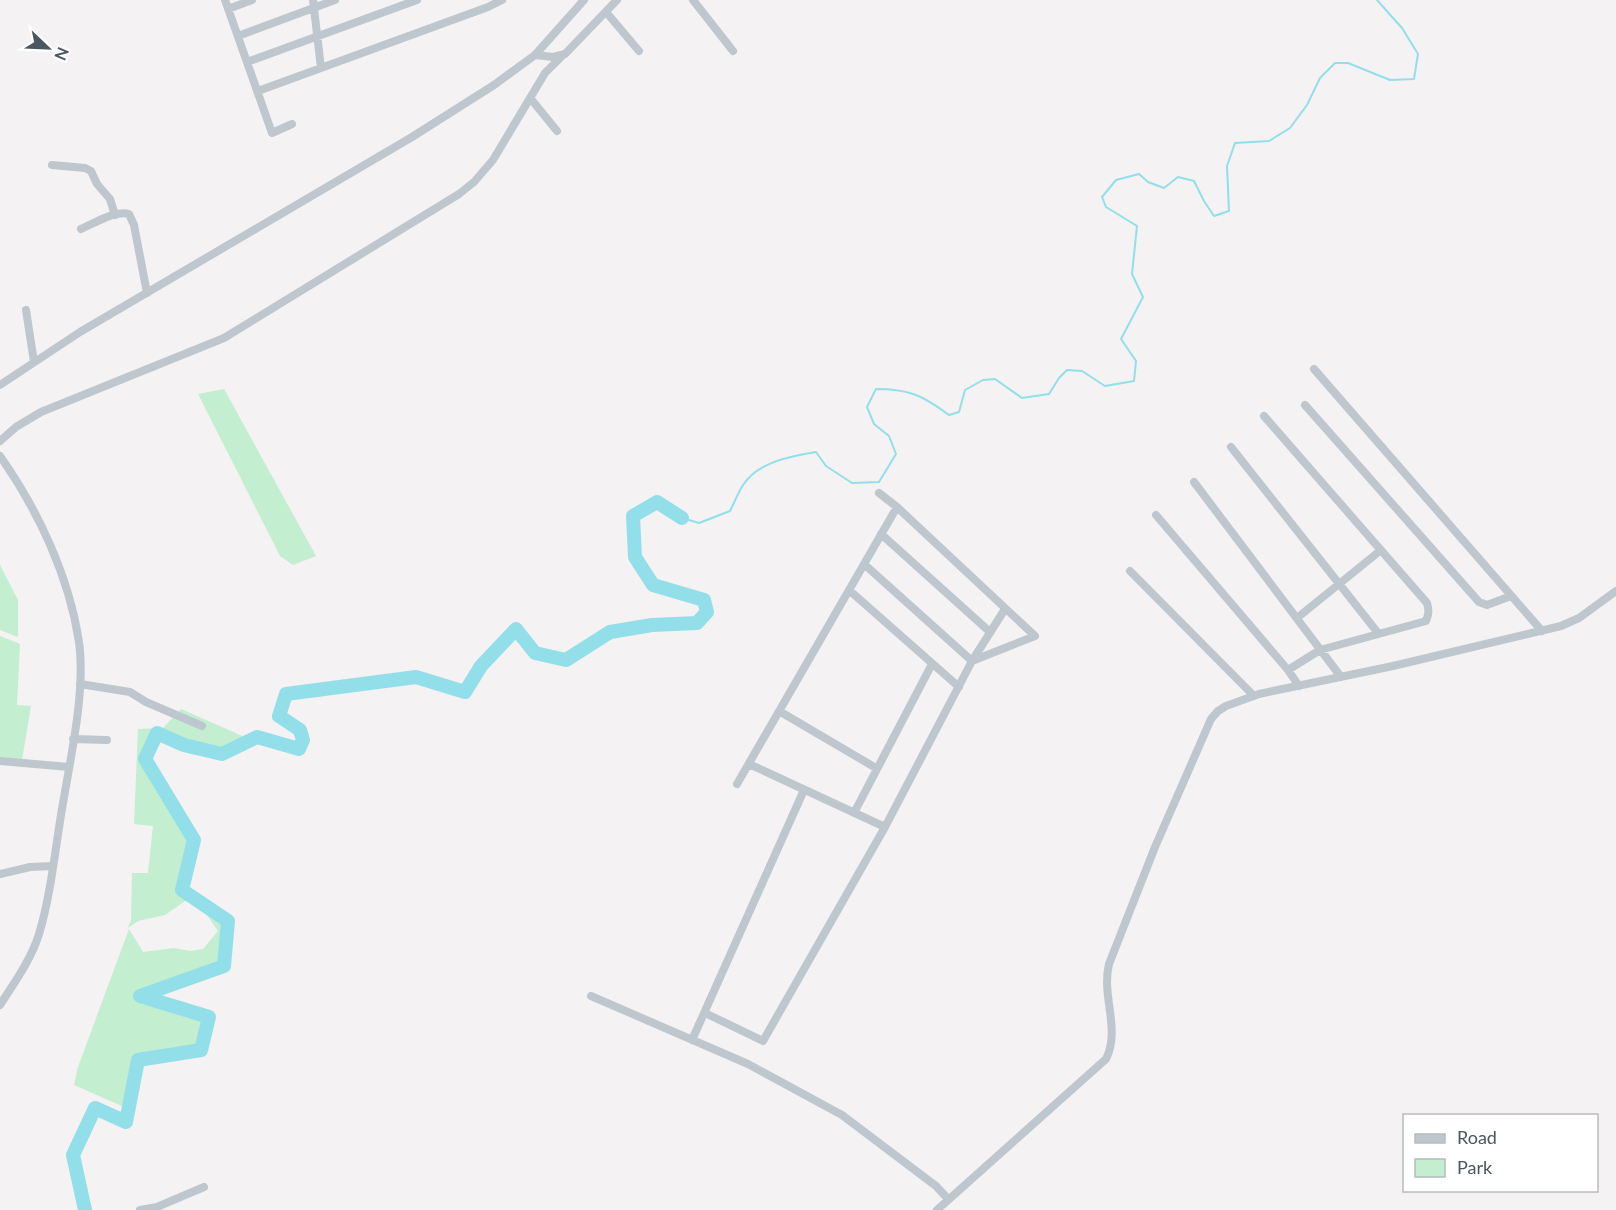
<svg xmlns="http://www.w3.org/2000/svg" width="1616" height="1210" font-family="Lato,sans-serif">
<rect width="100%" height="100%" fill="#f4f2f2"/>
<path fill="#c3eed0" d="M224 389 316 556 293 565 280 556 198 394Z
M0 565 18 600V637L0 630Z
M0 636 20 644 17 705 31 706 22 760 0 761Z
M181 709 256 742 220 759 187 753 161 740 151 760 199 841 189 887 234 920 230 956 225 973 154 996 215 1014 202 1055 141 1063 133 1111 74 1085 78 1067 129 929 143 952 174 948 190 951 203 949 218 931 207 915 188 899 165 915 138 921 128 928 131 920 132 873H148L153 826 134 824 138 729 163 728Z"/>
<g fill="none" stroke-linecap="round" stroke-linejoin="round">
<path stroke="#92dfe9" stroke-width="2" d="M682 518 699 523 730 511C734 503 738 493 743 485 758 462 791 456 816 452L826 466 852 483 879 482 896 454 889 436 874 424 867 407 876 389C909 389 922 395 949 415L959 412 965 390 983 380 995 379 1022 398 1049 394 1059 378 1067 370 1082 371 1105 386 1134 381 1136 361 1121 339 1143 297 1132 274 1137 226 1106 207 1102 197 1116 180 1139 174 1148 182 1164 188 1178 177 1194 181 1204 201 1214 216 1229 211 1227 166 1235 143 1269 141 1290 128 1307 105 1320 78 1335 63H1348L1390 80 1414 79 1418 54 1402 28 1377 0"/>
<path stroke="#92dfe9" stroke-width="14" d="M85 1210 73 1155 95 1108 126 1122 138 1060 201 1050 209 1017 140 996 224 966 228 921 182 890 194 840 145 759 157 733 184 745 222 754 257 737 299 749 303 740 300 730 279 716 286 694 416 677 465 692 481 666 516 629 535 653 566 660 610 632 652 625 697 623 707 612 704 600 653 585 635 557 633 516 657 502 682 518"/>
<path stroke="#bec7cd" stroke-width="8" d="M225 0 272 133 292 124
M313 0 321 68
M693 0 733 51
M228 9 252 0
M606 12 639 51
M238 36 335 0
M535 55 584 0
M247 62 417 0
M258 91 488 7 502 0
M531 99 557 131
M52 165 85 168 91 171 97 184 110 199 115 215
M81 229C95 223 115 210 129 214L134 225 147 293
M26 310 34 362
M1314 369 1542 631
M0 385 80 332 412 137 494 85 535 55 553 57 565 54 617 0
M1305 405 1479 602 1487 605 1511 596
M1264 416 1427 603C1429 610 1429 614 1426 621L1320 650 1288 670
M0 441 16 427 41 412 224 338 459 194 474 182 493 160 545 73 564 54
M1231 447 1378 633
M0 456C38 510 69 576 79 642 86 691 70 760 62 809 55 850 51 894 39 934 31 960 14 983 0 1005
M1194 482 1341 677
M1156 515 1288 670 1299 686
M881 534 990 632
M864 564 972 661 1035 636 897 507 879 493
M1130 571 1254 696
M849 590 959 687
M1297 618 1381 550
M80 684 130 692 146 702 202 726
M779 711 876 768
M73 739 107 740
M0 761 69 767
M749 764 885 827
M737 784 897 507
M854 813 932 664
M0 874 30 867 53 866
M591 996 748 1064 842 1115 936 1186 948 1199
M705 1013 763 1041 885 827 972 661 1005 609
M692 1040 804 790
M140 1210 157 1207 204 1187
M937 1210 1106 1059C1121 1029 1101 996 1109 964L1155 847 1211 719 1218 711 1226 706 1259 694 1393 666 1561 626 1579 618 1616 591"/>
</g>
<rect x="1403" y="1114" width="195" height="78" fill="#ffffff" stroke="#b7bcbf" stroke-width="1.5"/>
<rect x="1415" y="1134" width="30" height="9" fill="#bec7cd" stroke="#b7bcbf" stroke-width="1.5"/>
<text x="1457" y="1144" font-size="18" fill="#4a575f">Road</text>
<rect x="1415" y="1159" width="30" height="18" fill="#c3eed0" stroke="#b7bcbf" stroke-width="1.5"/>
<text x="1457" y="1174" font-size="18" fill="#4a575f">Park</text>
<g transform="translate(48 48) rotate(113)" stroke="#ffffff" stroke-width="4.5" paint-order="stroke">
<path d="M0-4.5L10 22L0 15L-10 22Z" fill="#4a575f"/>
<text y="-9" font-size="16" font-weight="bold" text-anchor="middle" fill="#4a575f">N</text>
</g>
</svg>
